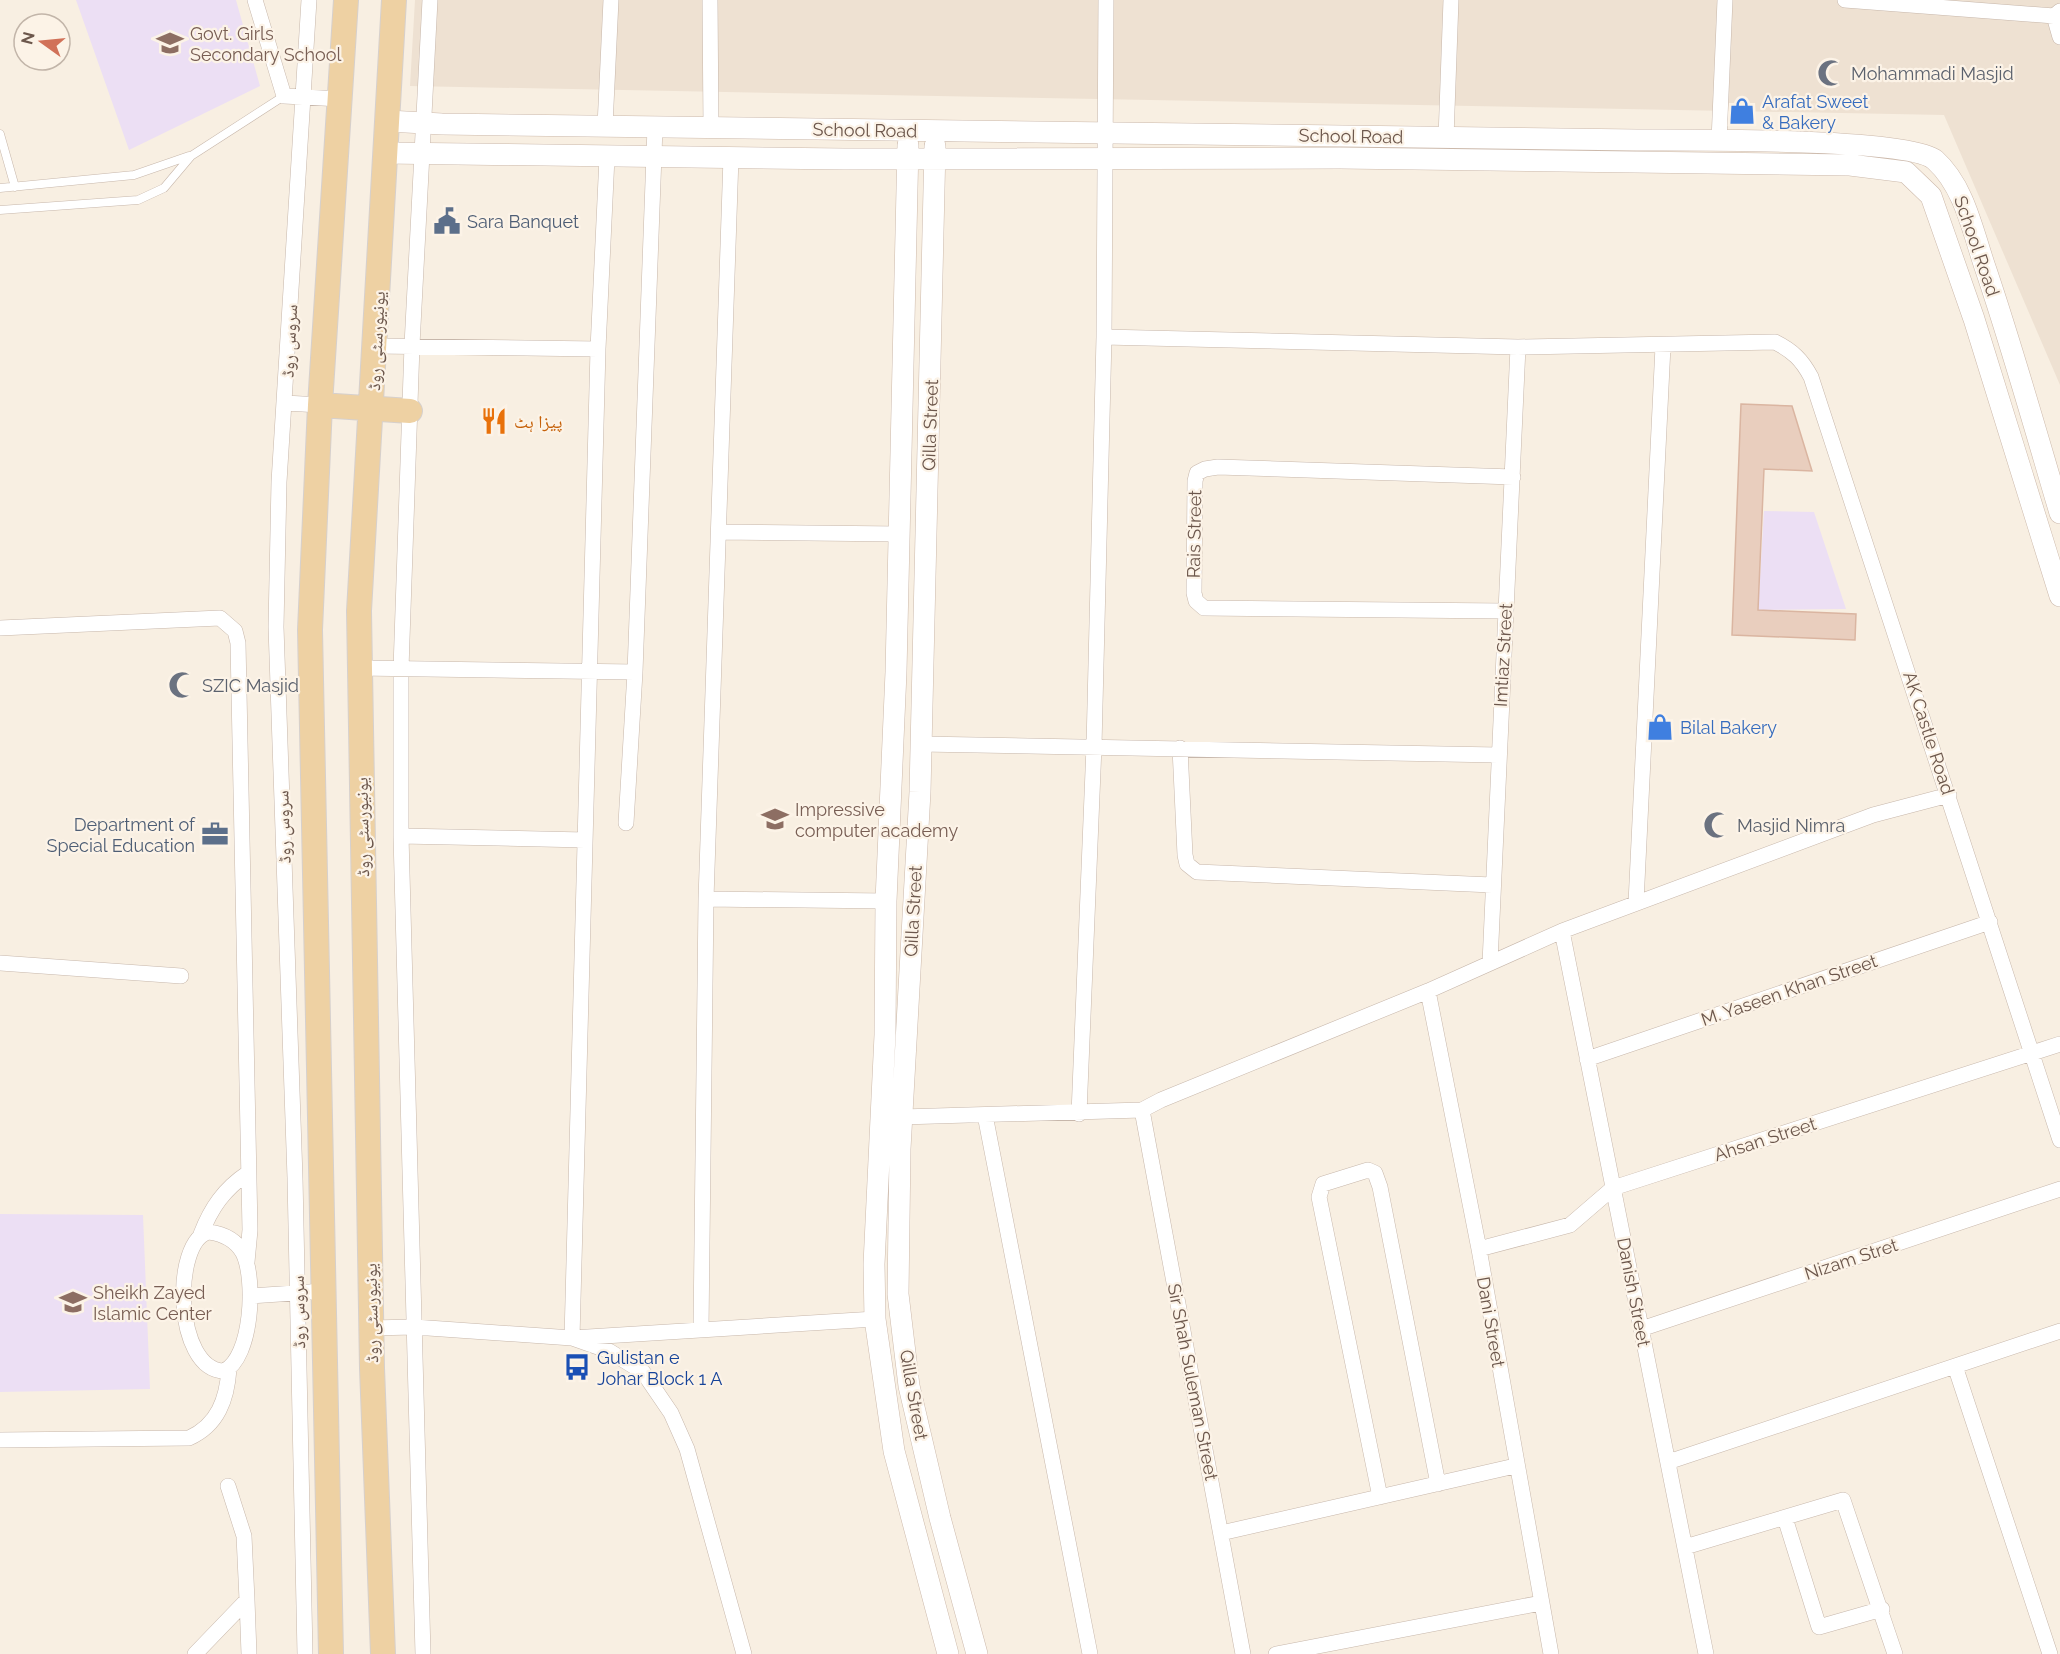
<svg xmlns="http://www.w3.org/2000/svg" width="2060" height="1654" font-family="Raleway,'Noto Naskh Arabic',sans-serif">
<rect width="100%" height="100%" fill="#f8efe2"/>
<path fill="#eee1d2" d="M415 0H2060V385L1944 115 410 86Z"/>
<path fill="#ecdff4" d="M76 0H236L260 86 129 150Z
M1764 511 1814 512 1846 609 1758 610Z
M0 1214 143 1215 150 1389 0 1392Z"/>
<path fill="#e9cebe" stroke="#dab5a1" stroke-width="1.5" d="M1741 404 1792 406 1812 471 1764 469 1758 610 1856 614 1855 640 1732 635Z"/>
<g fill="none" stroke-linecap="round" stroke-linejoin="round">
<defs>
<path id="lane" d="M0 134 15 187
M0 188 134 175 189 156
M0 210 138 200 164 188 191 156 284 96"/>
<path id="street" d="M255 0 284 96 341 99
M710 0 711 129
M1845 0 2054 16 2060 11
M2054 16 2060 37
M605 126 611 0
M1446 138 1451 0
M1719 141 1725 0
M607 157 598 349 572 1338 609 1351 643 1372 671 1413 687 1449 744 1654
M1104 337 1518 347 1775 342C1793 351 1802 360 1811 377L2060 1140
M376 346 598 349
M285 403 320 405
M719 532 899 534
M1505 611 1204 608 1196 601 1194 593 1195 481 1197 473 1205 469 1218 467 1513 477
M0 628 220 618 235 631 238 643 250 1230 247 1262
M359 668 635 672
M921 744 1498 755
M1180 748 1185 855 1187 864 1197 872 1492 885
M626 823 635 672 655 127
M401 836 585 840
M706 899 886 901
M1636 903 1663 346
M1562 931 1706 1654
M0 963 181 976
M1490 963 1518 347
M1428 991 1479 1249 1551 1654
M1587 1059 1990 922
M1142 1110 1243 1654
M1079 1114 1094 746 1104 337 1106 0
M985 1115 1090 1654
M902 1117 1142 1110 1161 1100 1428 991 1562 931 1873 815 1949 795
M209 1232C224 1234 236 1240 243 1253 256 1279 252 1358 224 1371 174 1370 172 1240 209 1232Z
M201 1234C211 1208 224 1189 248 1173
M1479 1249 1570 1225 1613 1188 2060 1044
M250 1296 324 1291
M371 1328 414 1327 572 1338 875 1319
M701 1329 706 899 731 157
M1641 1329 2060 1189
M1955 1366 2050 1654
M0 1440 189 1438C218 1425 227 1399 229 1369
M1668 1462 2060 1331
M1380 1497 1319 1197 1323 1184 1368 1170 1375 1173 1380 1187 1438 1484
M1785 1518 1819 1627 1882 1609
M1221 1533 1515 1466
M1685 1547 1843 1500 1895 1654
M247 1600 249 1654
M195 1654 247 1600 244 1536 228 1486
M305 1654 295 1178 276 627 279 482 309 0
M423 1654 401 836V669L412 345 430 0
M1276 1654 1541 1603"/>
<path id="secondary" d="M388 121 442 124C840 130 1238 135 1637 140 1683 140 1910 138 1935 160 1965 187 1973 233 1986 270 2013 350 2036 432 2060 513
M908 145 896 672 886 901 885 1035 874 1264 875 1319 894 1451 948 1654
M935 146 920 792 900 1149 898 1294 909 1386 940 1518 977 1654
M386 153 844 159 1340 158 1850 165 1906 172 1931 196 1974 319 2060 596"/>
<path id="primary" d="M320 405 410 411
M331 1654 310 630 320 405 346 0
M383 1654 372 1368 359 611 394 0"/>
</defs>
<use href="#lane" stroke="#c7b7ab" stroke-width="9"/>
<use href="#street" stroke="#c7b7ab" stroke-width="16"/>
<use href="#secondary" stroke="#ccb9ab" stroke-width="22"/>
<use href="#primary" stroke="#d6d0cd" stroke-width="26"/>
<use href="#lane" stroke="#fff" stroke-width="8"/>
<use href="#street" stroke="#fff" stroke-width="15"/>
<use href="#secondary" stroke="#fff" stroke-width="21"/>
<use href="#primary" stroke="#eed1a3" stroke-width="24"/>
</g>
<defs>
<symbol id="school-bare" viewBox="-9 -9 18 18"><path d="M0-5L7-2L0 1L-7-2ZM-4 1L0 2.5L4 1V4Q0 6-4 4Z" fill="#8d6e63" stroke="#fcf3e7" stroke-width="2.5" paint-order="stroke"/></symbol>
<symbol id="mosque-bare" viewBox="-9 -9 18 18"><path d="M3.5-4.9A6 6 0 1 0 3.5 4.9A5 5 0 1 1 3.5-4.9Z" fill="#6b7280" stroke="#fcf3e7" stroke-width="2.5" paint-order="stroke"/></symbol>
<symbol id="shop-bare" viewBox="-9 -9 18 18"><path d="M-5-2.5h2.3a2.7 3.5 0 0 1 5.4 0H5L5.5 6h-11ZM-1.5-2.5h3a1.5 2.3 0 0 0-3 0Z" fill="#3f7fe0" stroke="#fcf3e7" stroke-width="2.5" paint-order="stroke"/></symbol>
<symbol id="civic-bare" viewBox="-9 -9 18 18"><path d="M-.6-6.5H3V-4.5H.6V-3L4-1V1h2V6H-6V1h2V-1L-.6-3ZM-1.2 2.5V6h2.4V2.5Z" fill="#5c6f8a" stroke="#fcf3e7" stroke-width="2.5" paint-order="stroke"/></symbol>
<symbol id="restaurant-bare" viewBox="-9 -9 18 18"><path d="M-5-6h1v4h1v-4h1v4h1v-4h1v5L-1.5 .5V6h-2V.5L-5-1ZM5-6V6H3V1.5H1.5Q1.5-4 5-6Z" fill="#e8710a" stroke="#fcf3e7" stroke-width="2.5" paint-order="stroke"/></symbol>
<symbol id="office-bare" viewBox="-9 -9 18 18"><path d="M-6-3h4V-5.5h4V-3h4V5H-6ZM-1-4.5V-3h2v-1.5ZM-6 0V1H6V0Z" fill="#5c6f8a" stroke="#fcf3e7" stroke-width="2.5" paint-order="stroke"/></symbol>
<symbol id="university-bare" viewBox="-9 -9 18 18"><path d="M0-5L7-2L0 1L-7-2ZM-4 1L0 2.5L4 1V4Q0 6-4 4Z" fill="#8d6e63" stroke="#fcf3e7" stroke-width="2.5" paint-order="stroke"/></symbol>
<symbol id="bus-bare" viewBox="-9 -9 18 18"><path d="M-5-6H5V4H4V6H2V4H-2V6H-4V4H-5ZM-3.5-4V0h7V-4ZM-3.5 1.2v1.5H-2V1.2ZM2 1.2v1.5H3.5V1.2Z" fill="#1a4fb4" stroke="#fcf3e7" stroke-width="2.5" paint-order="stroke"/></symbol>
</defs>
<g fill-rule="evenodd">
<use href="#school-bare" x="151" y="24" width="38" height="38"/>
<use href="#mosque-bare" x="1812" y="54" width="38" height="38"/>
<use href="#shop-bare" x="1723" y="92" width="38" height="38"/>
<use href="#civic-bare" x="428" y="202" width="38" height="38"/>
<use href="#restaurant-bare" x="475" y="402" width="38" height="38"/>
<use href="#mosque-bare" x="163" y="666" width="38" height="38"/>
<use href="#shop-bare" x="1641" y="708" width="38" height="38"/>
<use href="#school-bare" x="756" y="800" width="38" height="38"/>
<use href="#mosque-bare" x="1698" y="806" width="38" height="38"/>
<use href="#office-bare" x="196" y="815" width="38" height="38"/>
<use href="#university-bare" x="54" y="1283" width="38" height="38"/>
<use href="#bus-bare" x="558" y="1348" width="38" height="38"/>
</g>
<g text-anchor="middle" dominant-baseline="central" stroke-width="4.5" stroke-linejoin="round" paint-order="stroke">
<g font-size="18" fill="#785e54" stroke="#fcf3e7" text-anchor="start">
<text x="190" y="33">Govt. Girls<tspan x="190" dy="21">Secondary School</tspan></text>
<text x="795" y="809">Impressive<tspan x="795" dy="21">computer academy</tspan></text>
<text x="93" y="1292">Sheikh Zayed<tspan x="93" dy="21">Islamic Center</tspan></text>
</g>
<g font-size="18" fill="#5b616d" stroke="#fcf3e7" text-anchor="start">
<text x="1851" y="73">Mohammadi Masjid</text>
<text x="202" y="685">SZIC Masjid</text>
<text x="1737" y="825">Masjid Nimra</text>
</g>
<g font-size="18" fill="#366cbe" stroke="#fcf3e7" text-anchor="start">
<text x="1762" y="101">Arafat Sweet<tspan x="1762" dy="21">&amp; Bakery</tspan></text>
<text x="1680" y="727">Bilal Bakery</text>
</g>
<g font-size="18" fill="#6c574c" stroke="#fcf3e7">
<text transform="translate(865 130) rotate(1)">School Road</text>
<text transform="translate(1351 136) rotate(1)">School Road</text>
<text transform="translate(1977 246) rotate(71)">School Road</text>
<text transform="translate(289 341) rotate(-87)">سروس روڈ</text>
<text transform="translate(376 341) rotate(-87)">یونیورسٹی روڈ</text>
<text transform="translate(930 425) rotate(-88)">Qilla Street</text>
<text transform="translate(1194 534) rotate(-89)">Rais Street</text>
<text transform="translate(1503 655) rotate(-87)">Imtiaz Street</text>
<text transform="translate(1929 733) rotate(72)">AK Castle Road</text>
<text transform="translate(283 827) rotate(-92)">سروس روڈ</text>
<text transform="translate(362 827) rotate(-91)">یونیورسٹی روڈ</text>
<text transform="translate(913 911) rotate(-87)">Qilla Street</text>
<text transform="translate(1789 990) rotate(-19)">M. Yaseen Khan Street</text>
<text transform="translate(1765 1139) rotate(-18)">Ahsan Street</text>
<text transform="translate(1851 1259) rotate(-18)">Nizam Stret</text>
<text transform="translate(1634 1292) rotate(79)">Danish Street</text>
<text transform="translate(298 1312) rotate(-91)">سروس روڈ</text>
<text transform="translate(371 1313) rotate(-91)">یونیورسٹی روڈ</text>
<text transform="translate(1491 1322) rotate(80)">Dani Street</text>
<text transform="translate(1193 1382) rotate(79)">Sir Shah Suleman Street</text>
<text transform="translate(914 1395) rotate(80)">Qilla Street</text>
</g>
<g font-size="18" fill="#4e5e75" stroke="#fcf3e7" text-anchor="start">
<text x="467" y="221">Sara Banquet</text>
<text x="195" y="824" text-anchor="end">Department of<tspan x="195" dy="21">Special Education</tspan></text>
</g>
<g font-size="18" fill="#c56008" stroke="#fcf3e7" text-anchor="start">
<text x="514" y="421">پیزا ہٹ</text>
</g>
<g font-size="18" fill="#164399" stroke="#fcf3e7" text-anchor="start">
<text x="597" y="1357">Gulistan e<tspan x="597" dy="21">Johar Block 1 A</tspan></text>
</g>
</g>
<g transform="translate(42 42) rotate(285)"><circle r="28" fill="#fcf3e7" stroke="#c2b5a9" stroke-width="1.5"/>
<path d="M0-4.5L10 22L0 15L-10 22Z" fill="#d17158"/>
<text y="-9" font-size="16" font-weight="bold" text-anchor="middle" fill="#6c574c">N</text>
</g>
</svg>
